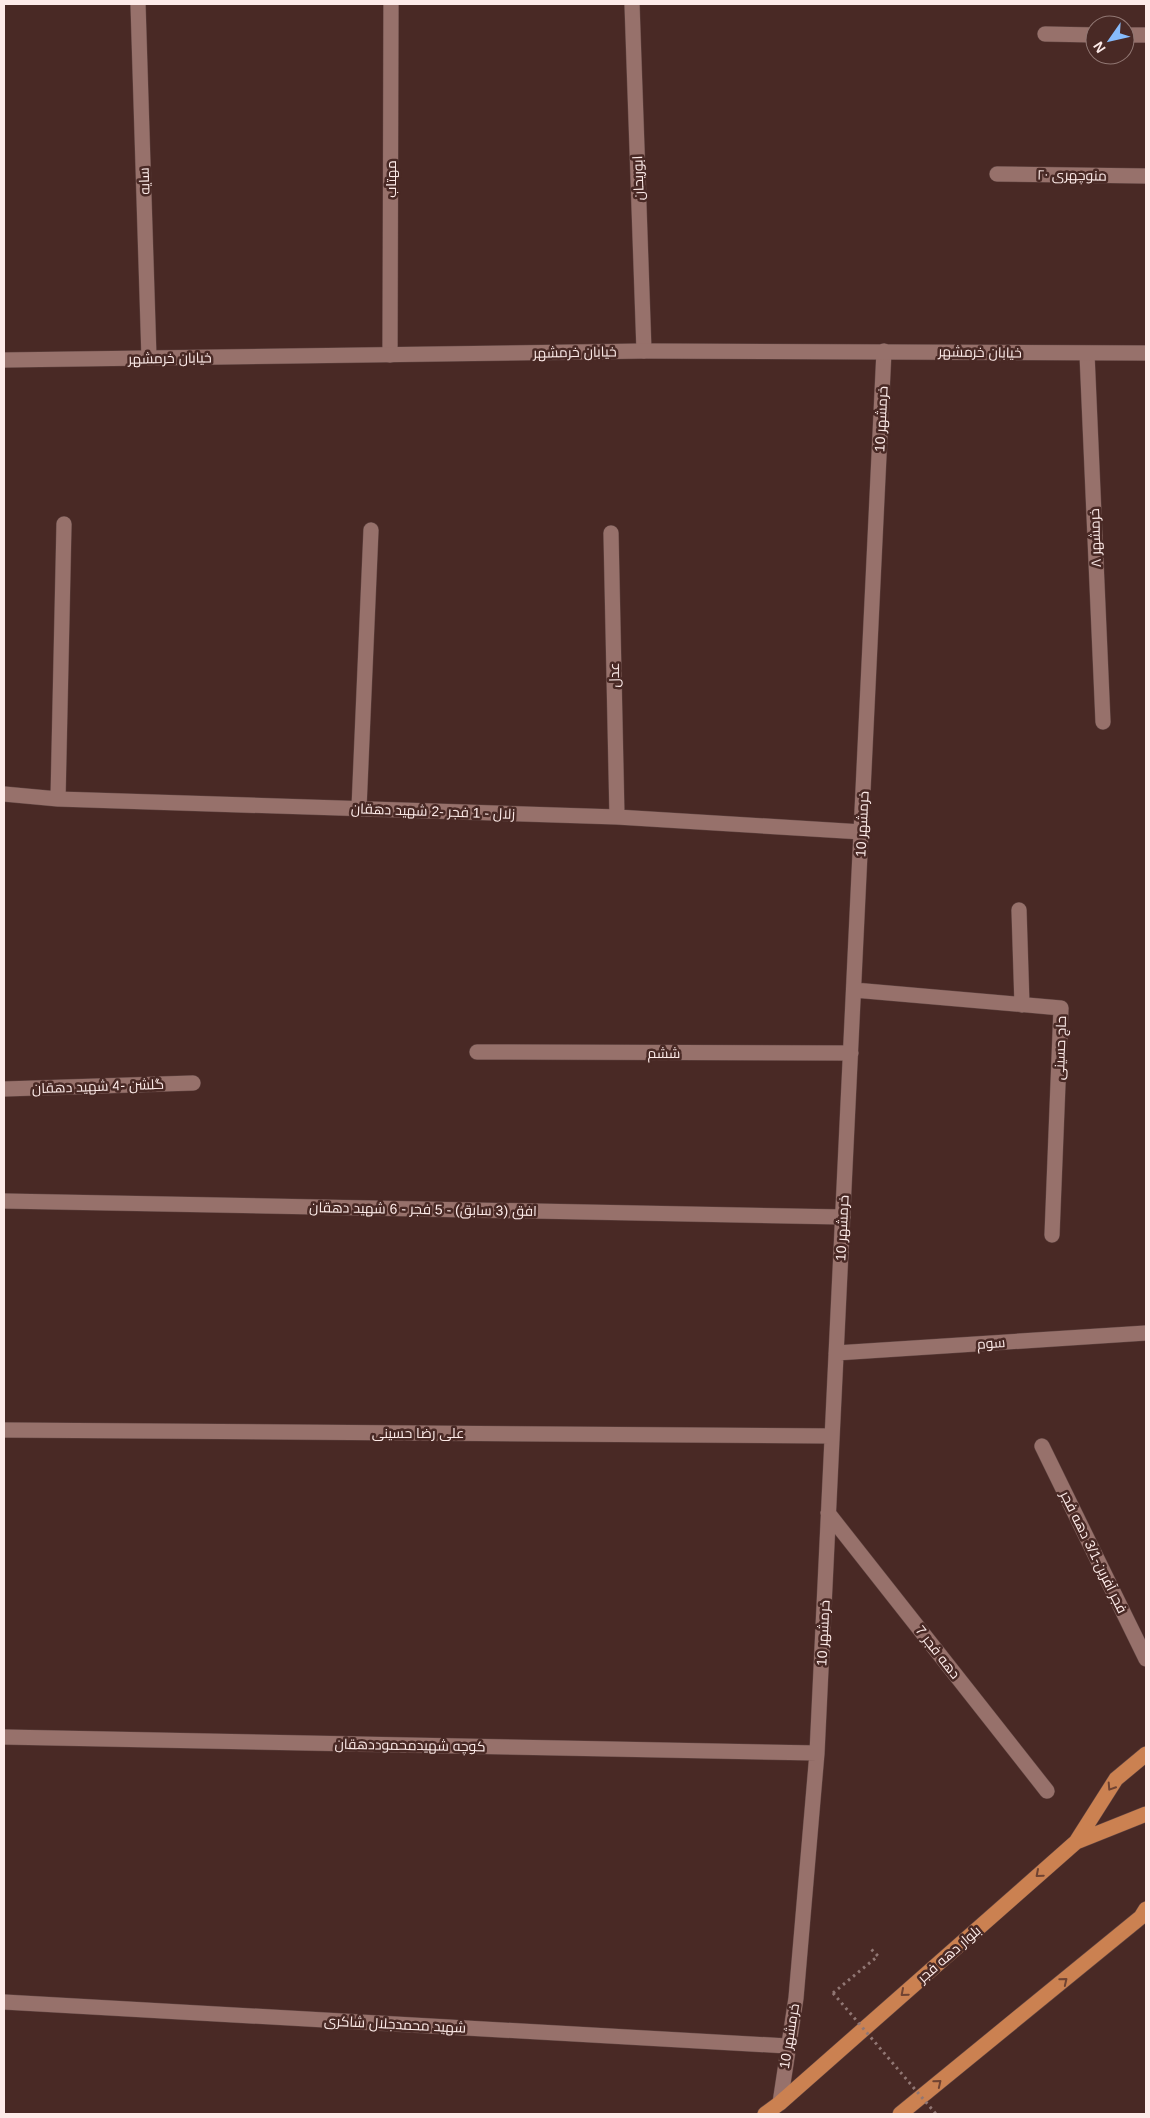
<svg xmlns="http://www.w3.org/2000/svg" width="1150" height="2118" font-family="Helvetica,Cairo,sans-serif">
<rect width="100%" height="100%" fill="#492925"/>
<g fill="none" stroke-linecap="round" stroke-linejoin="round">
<defs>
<path id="street" d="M138 4 149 358
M632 4 644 351
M1045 34 1095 35
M1125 35H1146
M997 174 1146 176
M1087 354 1103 722
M390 355 391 4
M611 533 617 817
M4 794 58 799 617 817 862 832
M58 799 64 524
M359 808 371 530
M1019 910 1022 1005
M854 990 1061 1008 1052 1235
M477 1052 851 1053
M4 1089 193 1083
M4 1201 843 1217
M836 1353 1146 1333
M4 1430 832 1436
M1042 1446 1146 1659
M828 1513 1047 1791
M4 1737 817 1753
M4 2002 787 2046
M780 2103 796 1998 817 1753 884 351"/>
<path id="secondary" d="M4 360 644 351 1146 353"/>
<path id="primary" d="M1076 1842 1116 1779 1146 1754
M765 2114 780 2103 1076 1842 1146 1814
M900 2114 1141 1917 1146 1909"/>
</defs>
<use href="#street" stroke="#604542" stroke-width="16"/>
<use href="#secondary" stroke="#604542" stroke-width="16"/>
<use href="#primary" stroke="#604542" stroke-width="16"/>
<path stroke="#917774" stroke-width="3" stroke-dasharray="2.5 4" stroke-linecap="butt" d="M833 1993 878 1956 869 1947"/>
<use href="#street" stroke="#97716b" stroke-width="15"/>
<use href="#secondary" stroke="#97716b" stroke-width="15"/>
<use href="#primary" stroke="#cb8151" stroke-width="15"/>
<path stroke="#917774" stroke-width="3" stroke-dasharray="2.5 4" stroke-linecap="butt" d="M833 1993 936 2114"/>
</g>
<defs><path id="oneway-chevron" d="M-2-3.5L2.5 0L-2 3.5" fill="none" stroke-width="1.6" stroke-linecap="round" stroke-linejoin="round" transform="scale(1.25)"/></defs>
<g stroke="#704332">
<use href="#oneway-chevron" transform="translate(1111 1787) rotate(123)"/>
<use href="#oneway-chevron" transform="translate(1039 1874) rotate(139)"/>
<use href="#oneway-chevron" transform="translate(1064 1981) rotate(-39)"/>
<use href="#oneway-chevron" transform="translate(904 1993) rotate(139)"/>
<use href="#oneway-chevron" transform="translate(938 2083) rotate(-39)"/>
</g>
<g text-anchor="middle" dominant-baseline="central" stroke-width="5" stroke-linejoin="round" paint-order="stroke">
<g font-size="14" fill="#fdebe9" stroke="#492925">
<text transform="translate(1072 175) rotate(1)">منوچهری ۲۰</text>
<text transform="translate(638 178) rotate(-92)">ابوریحان</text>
<text transform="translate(391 179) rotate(-90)">مهتاب</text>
<text transform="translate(144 181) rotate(-92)">سایه</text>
<text transform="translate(575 352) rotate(-1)">خیابان خرمشهر</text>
<text transform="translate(980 352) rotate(1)">خیابان خرمشهر</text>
<text transform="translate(170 358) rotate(-1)">خیابان خرمشهر</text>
<text transform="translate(881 419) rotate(-87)">خرمشهر 10</text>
<text transform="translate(1095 538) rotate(-92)">خرمشهر ۸</text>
<text transform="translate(614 675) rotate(-91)">عدل</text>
<text transform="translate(433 811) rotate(2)">زلال - 1 فجر -2 شهید دهقان</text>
<text transform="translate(862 824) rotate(-87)">خرمشهر 10</text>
<text transform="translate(1060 1048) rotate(-88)">حاج حسینی</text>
<text x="664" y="1053">ششم</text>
<text transform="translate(98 1086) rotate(-2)">گلشن -4 شهید دهقان</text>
<text transform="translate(423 1209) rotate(1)">افق (3 سابق) - 5 فجر - 6 شهید دهقان</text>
<text transform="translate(842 1228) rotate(-87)">خرمشهر 10</text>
<text transform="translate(991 1343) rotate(-4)">سوم</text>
<text x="418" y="1433">علی رضا حسینی</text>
<text transform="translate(1094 1552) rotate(64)">فجر آفرین-3/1 دهه فجر</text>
<text transform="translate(823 1633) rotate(-87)">خرمشهر 10</text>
<text transform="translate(938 1652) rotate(52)">دهه فجر 7</text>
<text transform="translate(410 1745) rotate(1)">کوچه شهیدمحموددهقان</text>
<text transform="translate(949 1954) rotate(-41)">بلوار دهه فجر</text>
<text transform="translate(395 2024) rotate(3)">شهید محمدجلال شاکری</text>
<text transform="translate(789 2036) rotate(-81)">خرمشهر 10</text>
</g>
</g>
<rect width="1150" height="2118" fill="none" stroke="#fdebe9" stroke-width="10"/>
<g transform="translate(1110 40) rotate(236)"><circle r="24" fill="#492925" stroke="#917773"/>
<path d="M0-4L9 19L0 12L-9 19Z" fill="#87bbfb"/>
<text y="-8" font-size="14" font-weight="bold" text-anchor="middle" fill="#fdebe9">N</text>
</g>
</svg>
